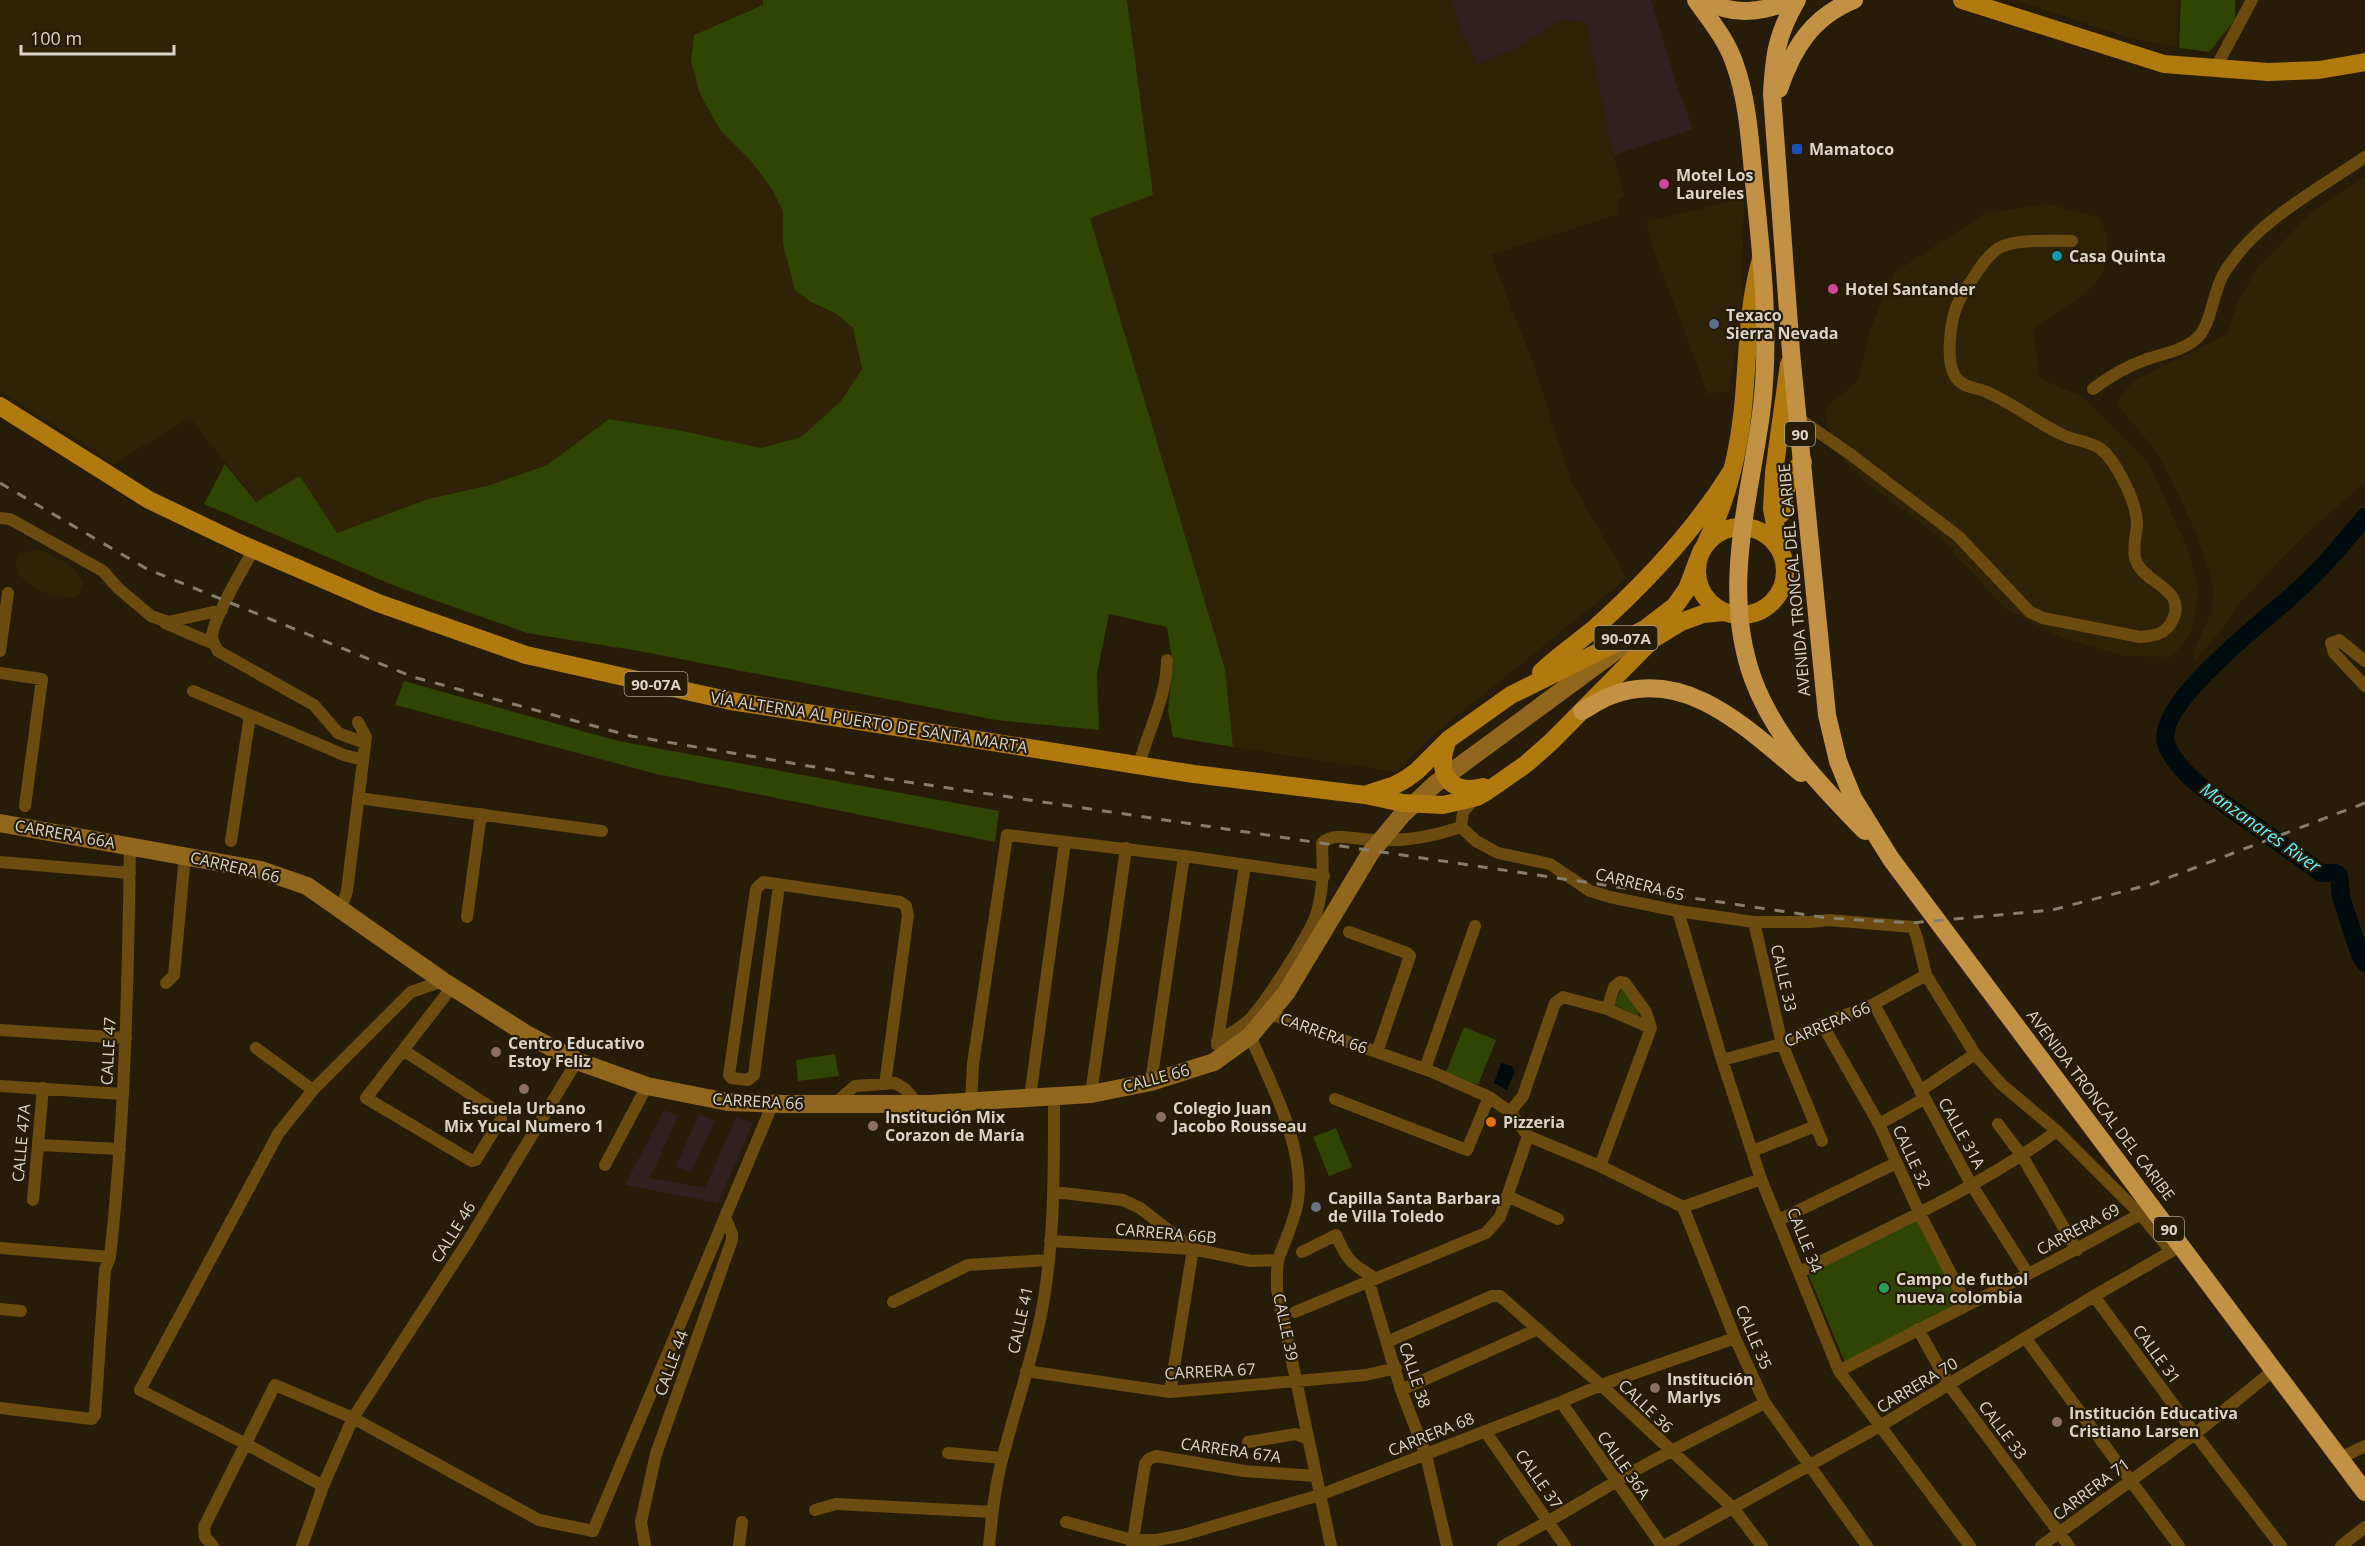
<svg xmlns="http://www.w3.org/2000/svg" width="2365" height="1546" font-family="'Open Sans',sans-serif">
<rect width="100%" height="100%" fill="#271c08"/>
<path fill="#321f20" d="M1451 0H1651L1676 83 1693 129 1614 155 1561 20 1516 49 1477 64 1460 29Z
M664 1110 678 1116 650 1178 705 1188 736 1117 753 1123 718 1203 625 1185Z
M699 1114 715 1121 691 1172 676 1167Z"/>
<path fill="#302206" d="M0 0H763V5L694 35 691 61 699 92 720 130 750 160 772 189 783 212V245L789 266 811 302 835 313 853 328 862 369 841 401 801 437 761 448 678 430 609 419 547 465 490 485 428 499 336 534 257 502 190 418 113 464 0 390Z
M1127 0H1451L1460 29 1477 64 1516 49 1561 20 1586 22 1612 151 1625 197 1616 201 1619 214 1491 255 1533 363 1572 483 1627 578 1432 736 1396 772 1233 747 1225 669 1090 217 1153 195Z
M2015 0H2178V47L2133 39Z
M2365 177V482L2305 535 2238 604 2223 628 2194 661 2193 652 2212 611 2213 586 2198 539 2184 506 2157 452 2116 404 2132 382 2227 334 2241 295 2260 265 2314 210Z
M1744 198 1742 300 1738 341 1728 391 1708 394 1653 248 1646 222Z
M2048 204 2099 217 2108 238 2104 272 2093 287 2033 330 2040 378 2084 398 2148 462 2187 547 2199 590 2192 632 2172 657 2124 656 2060 637 2006 609 1937 535 1865 481 1831 446 1825 408 1858 381 1870 330 1894 273 1985 213Z
M36 549 51 554 73 568 84 583 80 593 75 598 53 596 36 589 20 576 15 563 19 554Z"/>
<path fill="#304403" d="M763 0H1127L1153 195 1090 218 1225 669 1233 747 1173 737 1168 711 1173 666 1167 627 1109 614 1097 674 1099 730 996 720 639 651 527 633 395 586 204 504 225 464 256 502 300 476 337 533 428 499 490 485 547 465 609 419 678 430 761 448 801 437 841 401 862 369 853 328 835 313 811 302 795 290 783 245V212L772 189 750 160 720 130 699 92 691 61 694 35 763 5Z
M2181 0H2235V20L2209 52 2179 48Z
M404 681 618 741 999 811 995 842 657 774 395 705Z
M1623 986 1640 1010 1638 1016 1614 1005Z
M1464 1027 1496 1040 1478 1085 1446 1072Z
M835 1054 839 1076 798 1081 796 1060Z
M1336 1128 1352 1167 1329 1176 1313 1137Z
M1918 1217 1962 1304 1846 1365 1808 1273Z"/>
<path fill="#000b0d" d="M1501 1063 1512 1066 1515 1071 1507 1090 1494 1083Z"/>
<g fill="none" stroke-linecap="round" stroke-linejoin="round">
<path stroke="#000b0d" stroke-width="18" d="M2365 517C2343 543 2322 569 2297 591 2270 617 2149 706 2167 746 2180 777 2221 801 2247 820 2272 837 2296 855 2321 873H2335L2339 875 2341 897 2360 955 2365 963"/>
<path stroke="#6c4b11" stroke-width="12" d="M2215 69 2252 0
M2093 389C2110 376 2125 367 2145 360 2161 354 2182 351 2196 339 2212 325 2212 293 2224 273 2257 220 2316 191 2365 157
M1798 418 1850 454 1958 536 2030 612 2043 618 2140 637C2153 636 2164 635 2171 623 2190 590 2147 585 2137 563 2131 551 2137 535 2137 522 2136 502 2117 462 2101 449 2090 441 2075 441 2063 435 2037 423 2014 404 1987 392 1978 388 1965 388 1958 380 1944 366 1950 318 1959 301 1961 296 1965 291 1968 286 1976 274 1984 259 1996 250 2010 238 2053 241 2072 241
M0 518 10 519 103 571 118 588 151 616 168 622 222 610
M254 549C244 567 212 620 212 637 212 642 216 647 218 651L314 705 338 733 365 743
M165 623 214 644
M0 651 8 593
M2365 661 2339 640 2331 643 2334 653 2365 686
M0 673 42 679 25 806
M193 691 344 755 363 760
M1139 765C1148 730 1167 697 1167 660
M358 798 602 831
M1461 827 1463 812 1476 797
M231 841 250 715
M0 862 130 873
M779 885 754 1075 748 1080 731 1078 729 1075 756 889 763 882 900 902 906 906 908 915 885 1084
M341 909 347 891 366 737 358 722
M1678 911 1722 1060 1761 1179 1839 1371 1970 1546
M467 917 481 814
M1754 922 1782 1044 1822 1141
M1349 932 1407 953 1410 956 1377 1052
M166 983 174 975 185 855
M1874 1004 1971 1184 2028 1274
M1607 1009 1614 987 1620 982 1625 983 1646 1012 1651 1028
M1270 1014 1430 1071 1489 1097 1510 1112 1528 1136 1600 1166 1683 1207 1735 1338 1765 1403 1867 1546
M1822 1024 1879 1124 1919 1212 1967 1305
M0 1030 126 1038
M1250 1036C1271 1084 1305 1147 1298 1200 1295 1220 1286 1238 1279 1257 1276 1267 1277 1279 1277 1290L1331 1546
M1217 1041C1228 1035 1239 1029 1248 1021 1263 1007 1312 931 1317 912 1324 884 1323 870 1322 843 1333 833 1349 838 1362 839 1396 843 1429 838 1461 827L1476 841 1498 853 1550 864 1590 891 1610 897 1678 911 1754 922H1810L1829 920 1913 927 1917 938 1926 975 1975 1054 2001 1084 2057 1131 2140 1214 2171 1251
M1217 1045 1245 865
M256 1048 313 1090
M403 1050 501 1114V1119L476 1160 472 1161 366 1098 452 987
M1722 1060 1782 1044 1822 1024 1874 1004 1926 975
M1425 1069 1475 926
M1151 1082 1184 856
M0 1086 123 1094
M1920 1091 1975 1054
M1091 1094 1126 848
M1030 1097 1065 842
M1335 1099 1467 1150 1489 1097
M971 1102 973 1064 1007 835 1184 856 1324 876
M834 1104 855 1086 895 1083 905 1089 918 1104
M1510 1112 1523 1096 1555 1003 1563 997 1607 1009 1651 1028
M1879 1124 1924 1099
M1998 1124 2022 1156 2077 1250
M38 1145 120 1149
M1753 1151 1815 1126
M605 1165 647 1086
M1600 1166 1651 1028
M1054 1192 1123 1200 1140 1208 1193 1249 1170 1392
M1507 1196 1558 1219
M33 1200 43 1088
M1683 1207 1761 1179
M1779 1220 1896 1163
M1050 1241 1193 1249 1251 1261 1278 1260
M0 1248 110 1257
M1302 1252 1336 1235C1347 1261 1352 1264 1376 1279
M1800 1272C1887 1228 1979 1188 2057 1131
M1369 1283 1401 1390 1426 1455 1447 1546
M2094 1296 2195 1434 2281 1546
M893 1302 968 1265 1048 1260
M0 1309 21 1311
M1295 1312 1486 1233 1500 1217 1528 1136
M1918 1329 1949 1385 2069 1546
M2026 1339 2179 1546
M1387 1342 1492 1296H1500L1601 1385 1733 1508 1762 1546
M1026 1371 1170 1392 1366 1375 1396 1368
M1839 1371C1939 1318 2042 1270 2140 1214
M1401 1390 1538 1329
M1561 1402 1662 1546
M0 1408 92 1419 95 1415 105 1270 110 1257C125 1120 128 983 130 845
M1485 1431 1565 1546
M1248 1442 1296 1434 1308 1439
M948 1453 1002 1458
M2340 1458 2365 1446
M323 1486 244 1443 140 1390 278 1134 313 1090 411 992 443 981
M815 1510 836 1504 992 1512
M1066 1522 1132 1540H1157L1183 1535 1320 1495 1561 1402 1601 1385 1735 1338
M213 1546 205 1537 204 1527 275 1385 353 1418 539 1520 593 1531 773 1103
M302 1546 323 1486 353 1418 468 1241 577 1061
M645 1546 641 1522 656 1454 732 1240V1234L725 1217
M739 1546 742 1522
M989 1546C992 1516 995 1485 1003 1456 1015 1409 1031 1363 1041 1315 1055 1244 1054 1169 1054 1097
M1132 1546 1145 1464 1149 1459 1156 1456 1244 1471 1316 1476
M1503 1546C1542 1526 1578 1504 1615 1482 1664 1453 1715 1429 1765 1403
M1664 1546 1880 1426 2094 1296 2177 1248
M2041 1546 2195 1434 2274 1370
M2341 1546 2365 1527"/>
<path stroke="#91671e" stroke-width="18" d="M0 823 261 870 307 886 443 981 528 1035 577 1061 647 1086 728 1102 784 1104H929L1091 1094 1151 1082 1214 1062 1250 1036 1286 993 1371 852 1402 815 1435 784 1624 645"/>
<path stroke="#b17a0f" stroke-width="18" d="M1962 0 2164 64 2268 72 2319 70 2365 62
M0 406 149 500 239 543 378 603 526 655 731 701 1194 774 1365 795 1403 803 1443 805 1477 797 1486 792 1526 764 1551 742 1653 639 1681 622 1703 614 1724 612
M1781 514C1785 494 1786 474 1803 462
M1697 571a44 44 0 1 1 88 0a44 44 0 1 1-88 0Z
M1706 543C1728 498 1740 447 1744 397 1748 351 1748 304 1761 259
M1780 549 1772 509 1774 472 1789 364
M1541 672C1558 656 1577 643 1595 628 1645 583 1695 530 1731 472
M1448 740C1435 770 1447 796 1483 787
M1367 794 1395 785 1406 779 1417 771 1449 739 1511 695 1645 629 1675 606 1687 589 1698 560"/>
<path stroke="#c29143" stroke-width="18" d="M1696 0C1710 20 1726 39 1734 62 1748 100 1750 142 1754 183 1762 257 1771 339 1761 414 1749 501 1721 591 1753 679 1775 739 1821 786 1865 831
M1707 0C1732 17 1765 12 1791 0
M1797 0C1777 34 1774 55 1772 94L1791 352 1827 715 1838 761 1853 798 1891 859 2365 1492
M1779 89C1793 48 1812 17 1854 0
M1582 711C1591 706 1600 700 1610 696 1686 666 1747 729 1801 773"/>
<path stroke="#867d6d" stroke-width="3" stroke-dasharray="10 10" stroke-linecap="butt" d="M0 483 147 569 413 677 631 736 874 777 1828 918 1911 923 2052 910 2152 884 2365 803"/>
</g>
<rect fill="#1a4fb4" stroke="#271c08" stroke-width="2" x="1791" y="143" width="12" height="12" rx="3"/>
<g fill="#d1479c" stroke="#271c08" stroke-width="2">
<circle cx="1664" cy="184" r="6"/>
<circle cx="1833" cy="289" r="6"/>
</g>
<circle fill="#0f9aa8" stroke="#271c08" stroke-width="2" cx="2057" cy="256" r="6"/>
<circle fill="#5c6f8a" stroke="#271c08" stroke-width="2" cx="1714" cy="324" r="6"/>
<g fill="#8d6e63" stroke="#271c08" stroke-width="2">
<circle cx="496" cy="1052" r="6"/>
<circle cx="524" cy="1089" r="6"/>
<circle cx="1161" cy="1117" r="6"/>
<circle cx="873" cy="1126" r="6"/>
<circle cx="1655" cy="1388" r="6"/>
<circle cx="2057" cy="1422" r="6"/>
</g>
<circle fill="#e8710a" stroke="#271c08" stroke-width="2" cx="1491" cy="1122" r="6"/>
<circle fill="#6b7280" stroke="#271c08" stroke-width="2" cx="1316" cy="1207" r="6"/>
<circle fill="#2e9e5b" stroke="#271c08" stroke-width="2" cx="1884" cy="1288" r="6"/>
<g text-anchor="middle" dominant-baseline="central" stroke-width="4.5" stroke-linejoin="round" paint-order="stroke">
<g fill="#271c08" stroke="#a59d8e" stroke-width="1.5">
<rect x="1785" y="422" width="30" height="24" rx="4.5"/>
<rect x="1594.5" y="626" width="63" height="24" rx="4.5"/>
<rect x="624.5" y="672" width="63" height="24" rx="4.5"/>
<rect x="2154" y="1217" width="30" height="24" rx="4.5"/>
</g>
<g font-size="15" font-weight="bold" fill="#dbd4c8">
<text x="1800" y="434">90</text>
<text x="1626" y="638">90-07A</text>
<text x="656" y="684">90-07A</text>
<text x="2169" y="1229">90</text>
</g>
<g font-size="16" font-weight="bold" fill="#dbd4c8" stroke="#271c08" text-anchor="start">
<text x="1809" y="149">Mamatoco</text>
<text x="1676" y="175">Motel Los<tspan x="1676" dy="18">Laureles</tspan></text>
<text x="2069" y="256">Casa Quinta</text>
<text x="1845" y="289">Hotel Santander</text>
<text x="1726" y="315">Texaco<tspan x="1726" dy="18">Sierra Nevada</tspan></text>
<text x="508" y="1043">Centro Educativo<tspan x="508" dy="18">Estoy Feliz</tspan></text>
<text x="524" y="1108" text-anchor="middle">Escuela Urbano<tspan x="524" dy="18">Mix Yucal Numero 1</tspan></text>
<text x="1173" y="1108">Colegio Juan<tspan x="1173" dy="18">Jacobo Rousseau</tspan></text>
<text x="885" y="1117">Institución Mix<tspan x="885" dy="18">Corazon de María</tspan></text>
<text x="1503" y="1122">Pizzeria</text>
<text x="1328" y="1198">Capilla Santa Barbara<tspan x="1328" dy="18">de Villa Toledo</tspan></text>
<text x="1896" y="1279">Campo de futbol<tspan x="1896" dy="18">nueva colombia</tspan></text>
<text x="1667" y="1379">Institución<tspan x="1667" dy="18">Marlys</tspan></text>
<text x="2069" y="1413">Institución Educativa<tspan x="2069" dy="18">Cristiano Larsen</tspan></text>
</g>
<g font-size="16" fill="#dbd4c8" stroke="#271c08">
<text transform="translate(1794 580) rotate(-95)">AVENIDA TRONCAL DEL CARIBE</text>
<text transform="translate(869 722) rotate(9)">VÍA ALTERNA AL PUERTO DE SANTA MARTA</text>
<text transform="translate(65 834) rotate(10)">CARRERA 66A</text>
<text transform="translate(235 867) rotate(13)">CARRERA 66</text>
<text transform="translate(1640 884) rotate(14)">CARRERA 65</text>
<text transform="translate(1784 978) rotate(77)">CALLE 33</text>
<text transform="translate(1827 1024) rotate(-23)">CARRERA 66</text>
<text transform="translate(1324 1033) rotate(20)">CARRERA 66</text>
<text transform="translate(108 1051) rotate(-87)">CALLE 47</text>
<text transform="translate(1156 1078) rotate(-15)">CALLE 66</text>
<text transform="translate(758 1101) rotate(3)">CARRERA 66</text>
<text transform="translate(2101 1105) rotate(53)">AVENIDA TRONCAL DEL CARIBE</text>
<text transform="translate(1962 1133) rotate(61)">CALLE 31A</text>
<text transform="translate(21 1143) rotate(-85)">CALLE 47A</text>
<text transform="translate(1912 1157) rotate(65)">CALLE 32</text>
<text transform="translate(2078 1229) rotate(-28)">CARRERA 69</text>
<text transform="translate(453 1232) rotate(-58)">CALLE 46</text>
<text transform="translate(1166 1233) rotate(5)">CARRERA 66B</text>
<text transform="translate(1805 1240) rotate(68)">CALLE 34</text>
<text transform="translate(1020 1320) rotate(-78)">CALLE 41</text>
<text transform="translate(1286 1327) rotate(78)">CALLE 39</text>
<text transform="translate(1754 1337) rotate(67)">CALLE 35</text>
<text transform="translate(2157 1354) rotate(54)">CALLE 31</text>
<text transform="translate(671 1363) rotate(-70)">CALLE 44</text>
<text transform="translate(1210 1371) rotate(-3)">CARRERA 67</text>
<text transform="translate(1415 1375) rotate(72)">CALLE 38</text>
<text transform="translate(1917 1385) rotate(-31)">CARRERA 70</text>
<text transform="translate(1646 1406) rotate(44)">CALLE 36</text>
<text transform="translate(2003 1430) rotate(53)">CALLE 33</text>
<text transform="translate(1431 1434) rotate(-22)">CARRERA 68</text>
<text transform="translate(1231 1450) rotate(8)">CARRERA 67A</text>
<text transform="translate(1624 1465) rotate(55)">CALLE 36A</text>
<text transform="translate(1539 1479) rotate(55)">CALLE 37</text>
<text transform="translate(2091 1489) rotate(-37)">CARRERA 71</text>
</g>
<g font-size="18" font-style="italic" fill="#5ff2fe" stroke="#271c08">
<text transform="translate(2261 827) rotate(35)">Manzanares River</text>
</g>
</g>
<path d="M21 45v9h153v-9" fill="none" stroke="#dbd4c8" stroke-width="3"/>
<text x="30" y="45" font-size="18" fill="#dbd4c8" stroke="#271c08" stroke-width="4.5" paint-order="stroke">100 m</text>
</svg>
